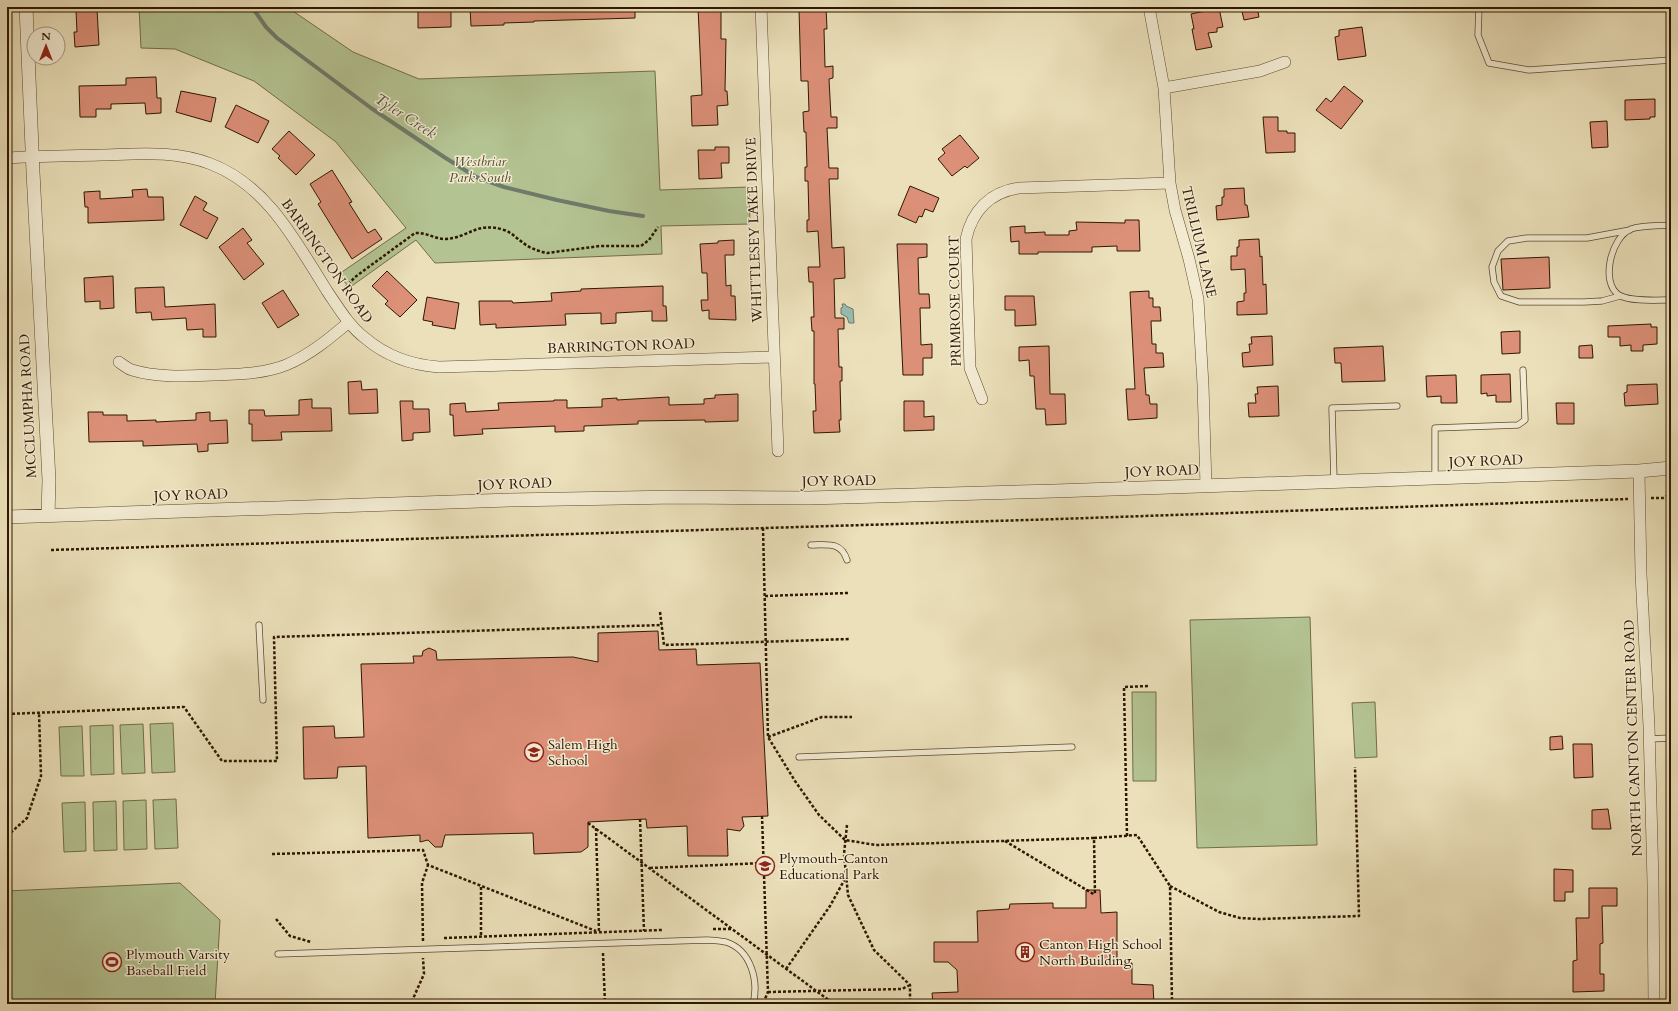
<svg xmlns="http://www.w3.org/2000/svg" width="1678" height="1011" font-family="Cardo,serif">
<rect width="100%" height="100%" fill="#ebe0ba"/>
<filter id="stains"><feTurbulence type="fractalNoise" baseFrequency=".005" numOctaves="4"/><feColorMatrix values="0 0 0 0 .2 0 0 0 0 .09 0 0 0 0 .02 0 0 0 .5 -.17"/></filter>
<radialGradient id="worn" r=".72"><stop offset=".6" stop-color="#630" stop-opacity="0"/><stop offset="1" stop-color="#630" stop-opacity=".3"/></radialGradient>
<path fill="#b4c392" stroke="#716d49" d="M139 7H287L353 52 419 79 655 71 660 190 749 187 750 224 661 226 662 254 435 263 416 240 349 288 339 274 406 228 336 142 254 81 175 49 141 48Z
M1310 617 1317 845 1197 848 1190 620Z
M1132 692H1156V781H1133Z
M1375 702 1377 757 1355 758 1352 703Z
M173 723 175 772 152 773 150 724Z
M143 724 145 773 122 774 120 725Z
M113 725 114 774 91 775 90 726Z
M82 726 84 776H61L59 727Z
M176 799 178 848 155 849 153 800Z
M146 800 147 849 124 850 123 801Z
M116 801 117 850 94 851 93 802Z
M85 802 86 851 64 852 62 803Z
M180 883 220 920 215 1004H7V891Z"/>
<path fill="#98bdb3" stroke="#6e7b6b" d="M842 304H845L846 306 853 309 854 323H849L847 317 841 314V308L843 307Z"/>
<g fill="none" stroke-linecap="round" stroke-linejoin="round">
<path stroke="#6e7b6b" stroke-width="4" d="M252 7 266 27 277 38 371 108 444 157 476 177 504 187 557 200 609 211 643 216"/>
</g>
<path fill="#dc9078" stroke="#2e1700" d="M418 7H451V27L418 28Z
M470 7H635V18L534 21V22L504 23V25L471 26Z
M698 7H721V39H726L725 91H727L728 105 717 106 718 125 692 126 691 96 702 95Z
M804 7H826L827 29H824L825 67 833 66V78L829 79 831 117H837V128H827L829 168H838V179H829L832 248 844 247 845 278 834 279 835 318H844V329H838L839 367H842V381H840L841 420H839L840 432 814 433 813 411H816L815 384H814V331H812L811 317H814L813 282H809L808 267H820L818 231 807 232V220H809L808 181H805V167H807L806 132H804L803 112 809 111 808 81H801L799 9H805Z
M1241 7H1257L1259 17 1244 20Z
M1219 8 1223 27 1217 28V32L1208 33 1212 47 1196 50 1192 29H1194L1191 14Z
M97 9 99 45 75 47 74 32H77L76 10Z
M1362 27 1366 56 1338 60 1335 37 1339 36V30Z
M156 77 157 98H161V113L146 114 145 103 111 104V109H96V117H80L79 86 126 85V78Z
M1344 86 1363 101 1341 129 1316 110 1326 98 1331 102Z
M181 91 216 98 211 122 176 112Z
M1655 99V117H1650V119L1625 120V100Z
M236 105 269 121 258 143 225 127Z
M1263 117H1278V131H1287V133H1295V152L1266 153Z
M1607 121 1608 147 1592 148 1590 122Z
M289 131 315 155 296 175 278 158 280 156 272 149Z
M960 135 979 158 967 168 965 166 952 176 938 159 945 153 942 149Z
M715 147H729V163H721L722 178 699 179 698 150H715Z
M332 170 352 202 349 203 368 233 375 229 382 239 352 259 318 204 321 202 310 184Z
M910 186 939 198 933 212 925 209 922 217 919 216 916 223 898 215Z
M1244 188 1245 205H1247L1249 217 1217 220 1216 206 1222 205V197H1224V189Z
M147 189 148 197H163L164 220 88 223V207H85L84 192 100 191V199L133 197 132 190Z
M195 196 207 203 203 210 218 218 207 239 180 225Z
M1125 220H1139L1140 251H1117V246L1092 247V252H1038V254H1019V241L1011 242 1010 227 1025 226V233L1045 232V235H1069V231L1077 230 1076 222 1125 223Z
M243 228 252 240 247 243 264 264 244 280 219 247Z
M1259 239 1260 257 1262 256 1263 285 1266 284 1267 314 1237 315V302L1244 301V293H1246L1245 269 1231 270V256H1237V247H1239V240Z
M734 240V255H725L726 286 731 285V296H735L736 320 709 319V310L702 311 701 300H708L707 273H702L700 244 718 243V241Z
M897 244H927V257L918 258 919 294H929L930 308H920L921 345 932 344V358H923V375H903Z
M1549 257 1550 288 1503 290 1501 259Z
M387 271 417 300 400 317 385 304 388 301 372 286Z
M113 276 114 308 100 309V301L85 302 84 278Z
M663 286V306H666L667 321H652V311L616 313V323L601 324V313L565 314 566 325 496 328V324L480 325 479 301H512L513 303 552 301 551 293 581 291V289Z
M164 287 165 307 215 304 216 337H203V329L187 330 186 318 152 320 151 312 136 313 135 288Z
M283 290 299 315 278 328 262 303Z
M1149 291V298H1153V307H1160L1161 321H1151L1152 344H1156V353H1163L1164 367 1144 368 1146 395H1149L1150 404H1157V418L1128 420 1126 389H1135L1130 292Z
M1005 296H1034L1036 325 1015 326V310H1005Z
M427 297 459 303 455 329 432 325 433 322 423 320Z
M1651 324V327H1657V344L1643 345V351H1631V345L1620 346V337H1608V326Z
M1520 331V353L1502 354 1501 332Z
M1272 336 1273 365 1243 367 1242 353 1250 352 1249 344H1252L1251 337Z
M1592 345 1593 358H1579V346Z
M1049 346 1050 394H1065L1066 424 1046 425 1045 409H1036L1034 376H1030L1029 360 1019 361V347Z
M1383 346 1385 381 1342 382 1341 363H1335L1334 348Z
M1510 374 1511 402H1496V395L1487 396V393L1481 394V375Z
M1456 375 1457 403H1441V396L1427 397 1426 376Z
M361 381 362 390 377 389 378 413 349 414 348 382Z
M1657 384 1658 404 1625 406 1624 393 1627 392V385Z
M1278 386 1279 416 1249 417 1248 403H1256L1255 394H1258L1257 387Z
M738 394V421L705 422V420L638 421V424L584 426V431L555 432V426L482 429 483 434 454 436 453 415H450V404L465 403 466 412 499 410 498 403 554 401V400H567V408L602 407V399L617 398V400L669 397V405L704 404V399L715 398V395Z
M312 399V408H331L332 431 281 432 282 440 252 441V424H249V410H264L265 416 299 415V400Z
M400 401H413V409H429L430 432 413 433V440L402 441Z
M904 401H924V417L934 416V430L904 431Z
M1556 403H1574V424H1557Z
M88 412H103V415H127V421L156 420V422L196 420V413L210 412V421L227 420 228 443 208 444V451L198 452 197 444 143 446V441L89 442Z
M658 631 659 650 696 649 697 665 760 663 768 816 742 817 744 826 740 831 727 829 728 856H688L687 826 647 828 646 819 588 822V847L581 852 534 854 533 833 445 835 442 847H435L428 840 420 842V835L368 838 366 766 338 767 337 778 304 779 303 727 334 726 335 738 364 737 361 664 414 663 413 656H422L423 651 429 648 436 651 437 660 573 657 598 662V633Z
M1562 736 1563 749 1550 750V737Z
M1573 744H1592L1593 777 1574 778Z
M1608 809 1611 829H1592V810Z
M1554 869 1573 870V892H1565V901H1554Z
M1589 888H1617V906H1602L1603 943 1600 944V974H1604V991L1573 992V961L1577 960 1576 918H1589Z
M1086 890H1100L1101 913 1117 912V963H1132V984L1153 985 1154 1004H933L932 993 958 992 957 970 948 962H934V942H978L977 911 1009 909 1010 904 1053 903V908H1086Z"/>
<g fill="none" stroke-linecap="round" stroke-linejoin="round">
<defs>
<path id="service" d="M1479 7 1478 35 1489 63 1529 70 1671 60
M1671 225C1659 226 1643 225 1631 229 1611 237 1600 283 1619 295 1630 302 1658 300 1671 300
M1620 296 1602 301 1584 302H1519L1501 296 1494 282 1492 267 1498 251 1508 241 1527 238H1587L1630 230
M1435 478V428L1518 425 1525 420 1523 370
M1334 481 1332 408 1397 406
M811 545C827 545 841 541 847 560
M259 625 263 700
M1649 739 1671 738
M799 757 1072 747
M278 954 707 940C713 940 720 941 726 942 751 950 759 981 753 1004"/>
<path id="minor" d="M761 7 778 451
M1149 7 1164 88 1170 183 1175 210 1189 259 1198 299 1203 385 1206 486
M1164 88 1260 71 1285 62
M7 158C38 156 69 156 101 155 138 154 175 150 211 164 268 186 296 242 327 291 338 307 349 326 365 338 386 356 412 365 439 367L774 357
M119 362C123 365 128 369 132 370 158 378 187 376 214 375 239 374 263 374 286 365 310 355 330 338 349 322
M982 399 970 368 966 239C972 211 990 192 1019 188L1170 183
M1639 471 1641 574 1649 726 1653 883 1654 1004"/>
<path id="tertiary" d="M26 7 33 172 49 480 48 516
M7 517 510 500 676 497 809 498 1055 491 1639 471 1671 468"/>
</defs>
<use href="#service" stroke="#5d492e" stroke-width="7"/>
<use href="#minor" stroke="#5d492e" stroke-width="12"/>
<use href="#tertiary" stroke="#5d492e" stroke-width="14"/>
<path stroke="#2e1700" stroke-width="2.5" stroke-dasharray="3 2" stroke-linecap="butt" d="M345 288 355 277 415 233C426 232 435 239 445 239 469 238 476 221 504 230 511 232 516 238 522 242 529 248 538 251 547 253L600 246H641L649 240 658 227
M1651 498H1663L1671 494
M763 528 768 737 795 781 819 815 845 840 876 845 1094 838 1095 895
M51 550 1059 519 1628 499
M765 596 848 593
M660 612 664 645 850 639
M7 714 184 707 222 761H277L274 637 662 625
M768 737 822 717H852
M762 816 768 992 765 999
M640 819 644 931
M588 823 834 1004
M847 825 844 854 848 895 874 950 910 985V1004
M596 828 599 932
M7 836 27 818 41 776 39 713
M1127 836 1124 687 1148 686
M1094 838 1137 835 1170 886 1172 1004
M1005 841 1095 895
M272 854 423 850 428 865 596 931
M650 868 763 863
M1170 886 1219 912 1240 918 1259 919 1359 916 1355 767
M481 887V936
M276 919 290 936 311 942
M713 929H732
M444 938 662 930
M423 941 422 883 428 865
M603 953 605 1004
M786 969 830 906 846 877
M768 992 902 989 910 985
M407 1004 412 1001 424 974 423 958"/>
<use href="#service" stroke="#f2ebd2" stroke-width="5.5"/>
<use href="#minor" stroke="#f2ebd2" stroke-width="11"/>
<use href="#tertiary" stroke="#f2ebd2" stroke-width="13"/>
</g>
<defs>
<symbol id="school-ring" viewBox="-11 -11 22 22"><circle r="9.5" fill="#f2ebd2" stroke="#8f2418" stroke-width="1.5"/><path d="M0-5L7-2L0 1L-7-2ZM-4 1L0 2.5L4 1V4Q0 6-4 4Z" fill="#8f2418"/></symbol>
<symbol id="building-ring" viewBox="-11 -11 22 22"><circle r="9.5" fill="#f2ebd2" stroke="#8f2418" stroke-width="1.5"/><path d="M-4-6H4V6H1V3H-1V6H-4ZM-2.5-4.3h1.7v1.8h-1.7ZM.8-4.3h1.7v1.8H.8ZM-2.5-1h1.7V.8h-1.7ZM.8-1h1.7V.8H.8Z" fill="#8f2418"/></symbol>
<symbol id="stadium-ring" viewBox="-11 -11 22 22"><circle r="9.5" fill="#f2ebd2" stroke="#8f2418" stroke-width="1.5"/><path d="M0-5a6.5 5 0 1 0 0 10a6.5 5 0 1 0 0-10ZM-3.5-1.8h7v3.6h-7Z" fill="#8f2418"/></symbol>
</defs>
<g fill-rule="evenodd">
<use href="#school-ring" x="523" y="741" width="22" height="22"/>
<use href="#school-ring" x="754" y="855" width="22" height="22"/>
<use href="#building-ring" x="1014" y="941" width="22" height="22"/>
<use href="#stadium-ring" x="101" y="951" width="22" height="22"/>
</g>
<g text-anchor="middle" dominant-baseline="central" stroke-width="3" stroke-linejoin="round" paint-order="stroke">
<g font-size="14" font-style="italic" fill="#564b2c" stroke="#f2ebd2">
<text x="480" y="161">Westbriar<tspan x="480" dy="16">Park South</tspan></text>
</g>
<g font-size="14" fill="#2e1700" stroke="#f2ebd2">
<text transform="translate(754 230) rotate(-92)">WHITTLESEY LAKE DRIVE</text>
<text transform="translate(1199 242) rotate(77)">TRILLIUM LANE</text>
<text transform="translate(327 261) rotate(55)">BARRINGTON ROAD</text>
<text transform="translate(955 301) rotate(-91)">PRIMROSE COURT</text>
<text transform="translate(621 346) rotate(-2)">BARRINGTON ROAD</text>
<text transform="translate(28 406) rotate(-93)">MCCLUMPHA ROAD</text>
<text transform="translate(1486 461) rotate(-2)">JOY ROAD</text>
<text transform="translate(1162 471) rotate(-2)">JOY ROAD</text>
<text transform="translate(839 481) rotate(-1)">JOY ROAD</text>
<text transform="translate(515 484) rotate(-2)">JOY ROAD</text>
<text transform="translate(191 495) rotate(-2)">JOY ROAD</text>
<text transform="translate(1633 738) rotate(-92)">NORTH CANTON CENTER ROAD</text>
</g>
<g font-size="14" fill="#2e1700" stroke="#f2ebd2" text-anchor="start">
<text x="548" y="744">Salem High<tspan x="548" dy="16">School</tspan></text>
<text x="779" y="858">Plymouth-Canton<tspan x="779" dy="16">Educational Park</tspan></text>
<text x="1039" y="944">Canton High School<tspan x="1039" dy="16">North Building</tspan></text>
<text x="126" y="954">Plymouth Varsity<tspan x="126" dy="16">Baseball Field</tspan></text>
</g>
<g font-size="15" font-style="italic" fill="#53513f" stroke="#f2ebd2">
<text transform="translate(406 116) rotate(33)">Tyler Creek</text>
</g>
</g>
<rect width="1678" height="1011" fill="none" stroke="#ebe0ba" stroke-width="24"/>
<rect x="8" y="8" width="1662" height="995" fill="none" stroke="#2e1700" stroke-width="2"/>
<rect x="12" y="12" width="1654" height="987" fill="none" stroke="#2e1700"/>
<g transform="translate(46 46)"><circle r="19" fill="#f2ebd2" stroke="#a4967e"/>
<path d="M0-3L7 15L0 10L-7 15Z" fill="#8f2418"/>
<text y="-6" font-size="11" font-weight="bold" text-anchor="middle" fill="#2e1700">N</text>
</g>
<rect width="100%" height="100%" filter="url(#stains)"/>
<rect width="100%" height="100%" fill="url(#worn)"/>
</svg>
